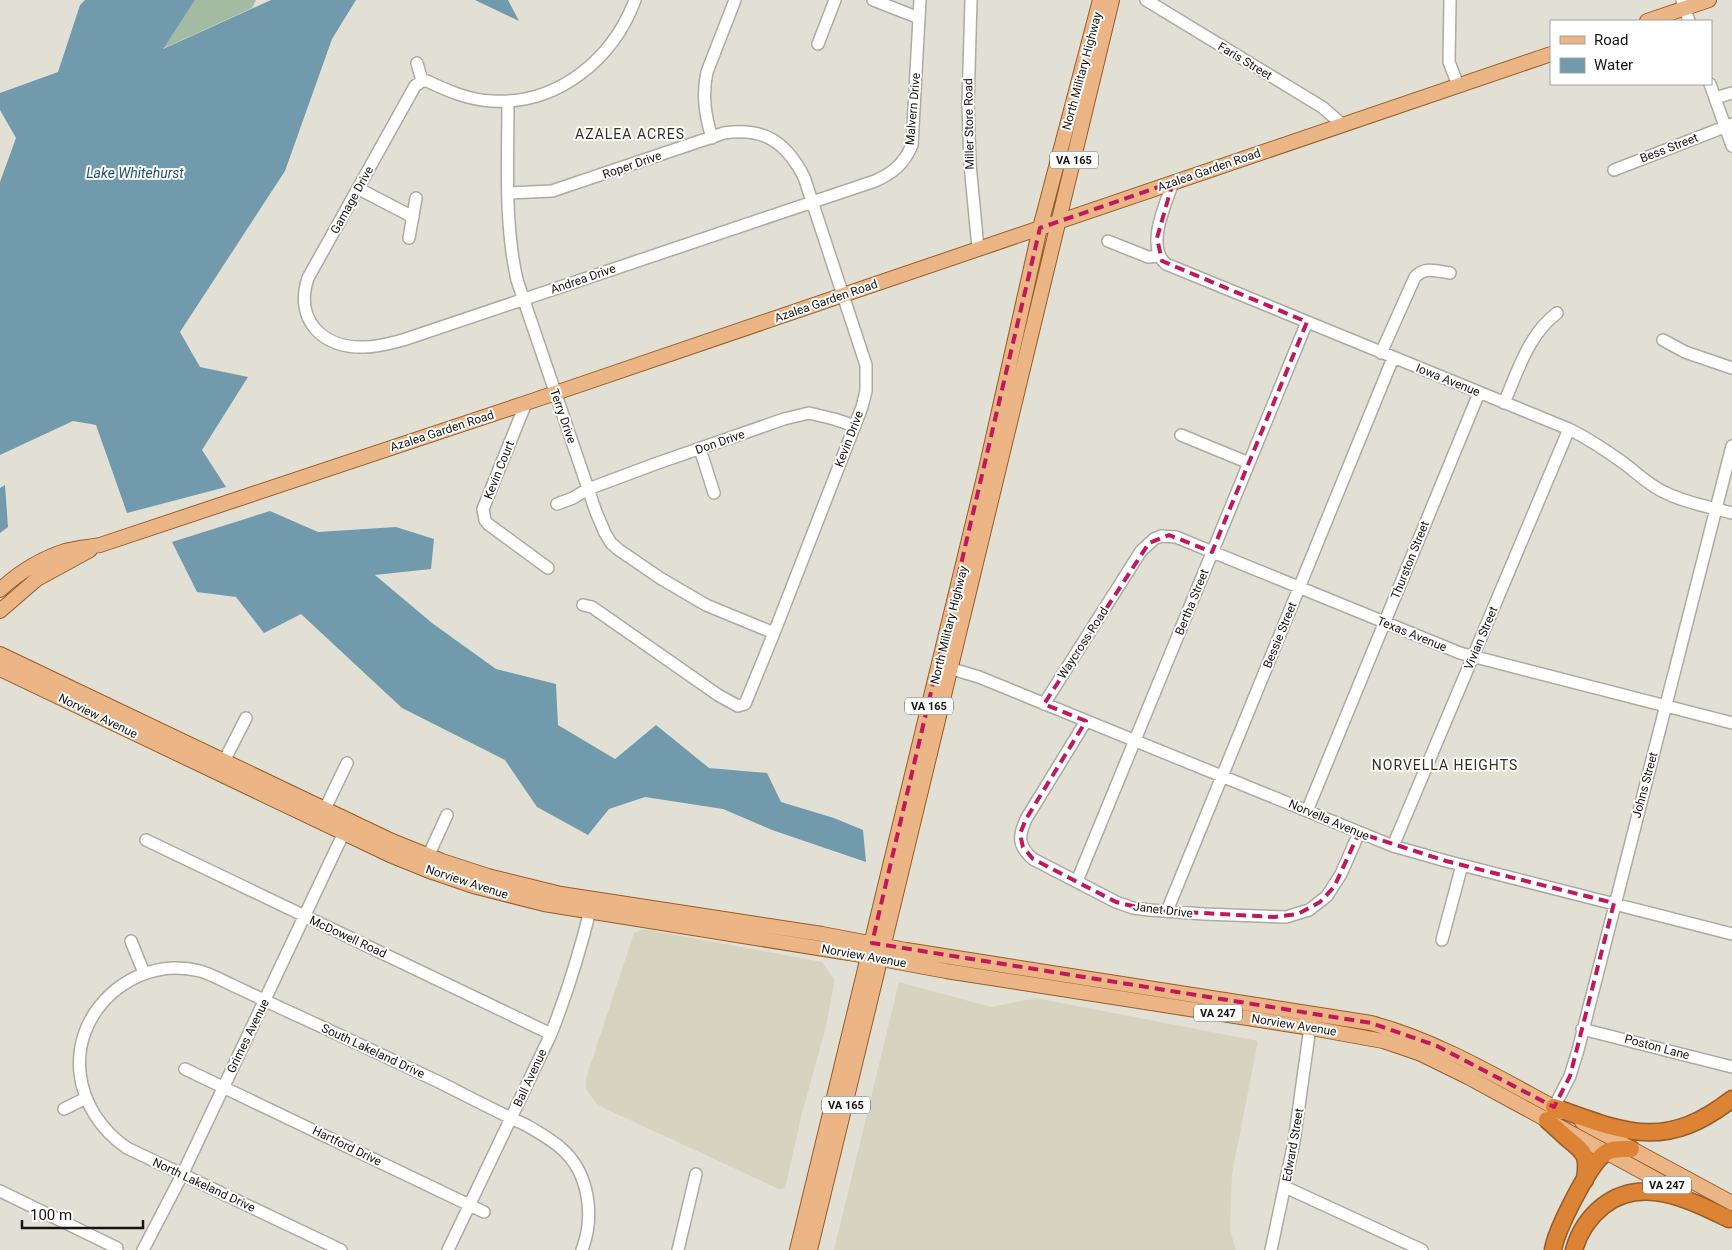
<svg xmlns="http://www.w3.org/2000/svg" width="1732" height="1250" font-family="Roboto,sans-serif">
<rect width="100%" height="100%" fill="#e2e0d5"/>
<path fill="#d7d3c1" d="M643 929 822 962 835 980 825 1031 802 1113 785 1188 779 1189 606 1109 596 1103 586 1089V1078L634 933Z
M899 982 991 1007 1036 998 1258 1041 1232 1174 1230 1230 1236 1250H834Z"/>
<path fill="#a3bba2" d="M195 0H256L252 8 162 49Z"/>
<path fill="#719bad" d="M85 0H195L163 49 271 0H356L332 39 285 171 180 332 200 367 248 377 202 450 226 487 127 513 96 425 73 421 0 455V182L16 138 0 110V93L58 72 80 5Z
M475 0H508L519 21Z
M5 485 8 527 0 533V488Z
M270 511 318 532 396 527 434 539 431 569 375 575 432 623 496 669 556 684 558 725 615 759 656 725 709 768 767 773 781 802 834 818 863 830 866 862 772 830 723 809 645 797 609 809 588 835 537 807 505 760 402 708 301 614 264 633 236 597 197 592 172 542Z"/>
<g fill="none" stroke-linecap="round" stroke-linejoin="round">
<defs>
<path id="minor" d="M635 0C613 59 558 105 492 101 469 100 448 91 427 81H422L415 86 308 278C294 320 323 349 365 347 378 347 391 343 403 340L875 181C893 173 904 164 912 145L920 0
M873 0 919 18
M971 0 968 105 970 164 978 248
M1146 0 1322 107 1343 125
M1450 0 1449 62 1458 85
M1682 0 1689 21
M818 44 835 0
M417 63 422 81
M1710 84 1732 146
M1715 98 1732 93
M508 101C508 160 504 222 517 280L596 512 605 533 611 543 619 550 660 578 706 605 774 633
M712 138C705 115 702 95 707 72L735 0
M1614 170 1732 124
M1173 182C1166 204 1145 246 1166 264L1569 429C1589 439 1607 451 1625 464 1638 474 1650 486 1666 493 1686 503 1710 507 1732 513
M359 189 413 217
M509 193 552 191 724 133C764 127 786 142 804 177L866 365V391L862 407 774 633 745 704 738 706 718 695 592 607 583 605
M409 238 416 198
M1108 241 1148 257 1159 256
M1663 340 1685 352 1732 368
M1381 353 1415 277C1425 266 1437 271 1450 273
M526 403 483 509 485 520 488 524 548 568
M1504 403C1518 371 1528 335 1557 313
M1181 435 1249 463
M700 449 714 493
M557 504 573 498 588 489 655 464 784 419 809 413 834 419 855 426
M942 666 979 677 1393 846 1446 861 1732 934
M1044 704 1141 551 1154 539 1161 536 1176 537 1460 653 1732 723
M1086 721 1026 819C1018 837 1018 846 1033 859L1116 902 1133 908 1149 910 1204 914 1286 917 1309 910 1327 896 1341 874 1359 833
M221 767 246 718
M1307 811 1479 393
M322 815 347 763
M146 840 551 1034
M1393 846 1569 429
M425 863 447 815
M1077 881 1307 322
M1167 911 1393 358
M1442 940 1462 865
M131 941 144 973
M1582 1029 1732 1067
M185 1069 484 1212
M64 1109 86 1098
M1552 1111 1570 1076 1578 1050 1732 446
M1285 1187 1422 1250
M0 1191 117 1248
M143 1250 182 1175 347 826
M341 1250 127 1148C73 1111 61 1039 112 993 127 980 143 972 163 969 175 967 188 968 200 971 211 974 221 980 232 985 249 993 266 1001 283 1009 336 1033 388 1058 441 1083 469 1097 497 1112 526 1125 538 1132 551 1139 562 1149 589 1173 595 1216 582 1250
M448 1250 551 1034C568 991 581 948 592 903
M678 1250 696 1174
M1271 1250 1294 1142 1311 1020"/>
<path id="major" d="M1647 21 1709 0
M0 590C18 573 41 559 65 551 76 548 89 547 100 545L526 403 1551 54
M0 611 37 579 90 550
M0 654 392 841 442 861 488 876 561 894 822 934 906 950 1371 1023C1439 1041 1501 1079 1563 1112
M0 669 390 855 432 872 473 886 544 904 849 953 946 971 1311 1028 1383 1041 1421 1054 1468 1077 1685 1195
M1582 1122 1732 1203
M797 1250 986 469 1040 228 1100 0
M810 1250 1112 0"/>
<path id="highway" d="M1554 1107C1626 1133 1665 1151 1732 1099
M1547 1120C1554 1126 1561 1133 1568 1139 1587 1154 1588 1157 1585 1180
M1553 1250C1556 1230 1589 1165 1604 1154 1611 1148 1622 1149 1631 1149
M1574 1250C1579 1232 1588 1218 1603 1206 1642 1175 1690 1200 1729 1219"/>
</defs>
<use href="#minor" stroke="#adaba0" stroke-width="14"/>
<use href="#major" stroke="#975c28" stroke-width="16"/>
<use href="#highway" stroke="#975c28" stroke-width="19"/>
<use href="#minor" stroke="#fff" stroke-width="11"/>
<use href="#major" stroke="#ebb586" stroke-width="14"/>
<use href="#highway" stroke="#dd8335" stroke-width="16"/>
</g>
<path fill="none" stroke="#c2185b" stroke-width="4" stroke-dasharray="10 6" stroke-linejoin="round" d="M1173 182 1157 238 1162 261 1307 322 1212 552 1169 535 1149 543 1044 704 1086 721 1026 819 1020 834 1023 847 1033 859 1116 902 1149 910 1274 917 1298 914 1320 902 1334 887 1359 833 1446 861 1614 903 1570 1076 1554 1107 1437 1046 1371 1023 872 943 1040 228Z"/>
<g text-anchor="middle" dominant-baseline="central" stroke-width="4" stroke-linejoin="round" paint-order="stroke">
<g fill="#fff" stroke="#5b5a58" stroke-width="1">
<rect x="1050" y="151.5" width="48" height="17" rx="4"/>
<rect x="905" y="697.5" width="48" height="17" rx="4"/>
<rect x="1194" y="1004.5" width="48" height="17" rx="4"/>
<rect x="822" y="1096.5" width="48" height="17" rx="4"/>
<rect x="1643" y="1176.5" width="48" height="17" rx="4"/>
</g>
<g font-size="11" font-weight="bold" fill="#151410">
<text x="1074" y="160">VA 165</text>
<text x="929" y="706">VA 165</text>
<text x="1218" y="1013">VA 247</text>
<text x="846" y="1105">VA 165</text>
<text x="1667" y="1185">VA 247</text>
</g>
<g font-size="12" fill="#151410" stroke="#fff">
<text transform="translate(1245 61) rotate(31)">Faris Street</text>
<text transform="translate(1082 71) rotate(-75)">North Military Highway</text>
<text transform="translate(913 109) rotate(-85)">Malvern Drive</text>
<text transform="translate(969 124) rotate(-91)">Miller Store Road</text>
<text transform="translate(1669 148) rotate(-21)">Bess Street</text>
<text transform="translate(632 165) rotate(-19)">Roper Drive</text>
<text transform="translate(1209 170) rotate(-19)">Azalea Garden Road</text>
<text transform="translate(352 200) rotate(-61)">Gamage Drive</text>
<text transform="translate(583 279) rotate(-19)">Andrea Drive</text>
<text transform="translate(826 301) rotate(-19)">Azalea Garden Road</text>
<text transform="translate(1448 380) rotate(22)">Iowa Avenue</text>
<text transform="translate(563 416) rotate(71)">Terry Drive</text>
<text transform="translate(442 431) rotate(-18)">Azalea Garden Road</text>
<text transform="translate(849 439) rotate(-69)">Kevin Drive</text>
<text transform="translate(720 442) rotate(-19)">Don Drive</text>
<text transform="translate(499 470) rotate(-68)">Kevin Court</text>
<text transform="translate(1410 560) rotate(-68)">Thurston Street</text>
<text transform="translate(1192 602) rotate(-68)">Bertha Street</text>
<text transform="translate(949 625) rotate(-76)">North Military Highway</text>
<text transform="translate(1412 634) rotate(22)">Texas Avenue</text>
<text transform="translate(1280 635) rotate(-68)">Bessie Street</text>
<text transform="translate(1481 638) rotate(-67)">Vivian Street</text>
<text transform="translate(1083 643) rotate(-57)">Waycross Road</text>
<text transform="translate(98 716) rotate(26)">Norview Avenue</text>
<text transform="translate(1645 785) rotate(-75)">Johns Street</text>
<text transform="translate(1329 820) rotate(23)">Norvella Avenue</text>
<text transform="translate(467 882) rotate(18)">Norview Avenue</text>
<text transform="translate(1163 910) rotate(7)">Janet Drive</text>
<text transform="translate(348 937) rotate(25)">McDowell Road</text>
<text transform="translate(864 956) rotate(10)">Norview Avenue</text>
<text transform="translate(1294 1025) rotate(9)">Norview Avenue</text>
<text transform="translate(248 1036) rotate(-64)">Grimes Avenue</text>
<text transform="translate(1657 1047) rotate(15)">Poston Lane</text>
<text transform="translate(373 1051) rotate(25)">South Lakeland Drive</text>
<text transform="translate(530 1078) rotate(-65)">Ball Avenue</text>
<text transform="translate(1293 1145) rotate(-80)">Edward Street</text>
<text transform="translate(347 1146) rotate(26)">Hartford Drive</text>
<text transform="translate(204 1185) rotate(25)">North Lakeland Drive</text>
</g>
<g font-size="14" letter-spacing="1" fill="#312f26" stroke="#fff">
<text x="630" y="134">AZALEA ACRES</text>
<text x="1445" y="765">NORVELLA HEIGHTS</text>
</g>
<g font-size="14" font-style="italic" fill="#1d5569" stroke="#fff">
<text x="135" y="173">Lake Whitehurst</text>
</g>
</g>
<rect x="1550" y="20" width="162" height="65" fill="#ffffff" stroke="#a1a19f"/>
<rect x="1560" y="36" width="25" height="8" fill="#ebb586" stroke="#a1a19f"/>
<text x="1594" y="45" font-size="15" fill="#151410">Road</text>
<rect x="1560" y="58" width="25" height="15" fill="#719bad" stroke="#a1a19f"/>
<text x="1594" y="70" font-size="15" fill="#151410">Water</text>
<path d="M22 1220v8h121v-8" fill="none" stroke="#151410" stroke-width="2.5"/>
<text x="30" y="1220" font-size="15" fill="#151410" stroke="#ffffff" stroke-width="4" paint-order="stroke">100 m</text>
</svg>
